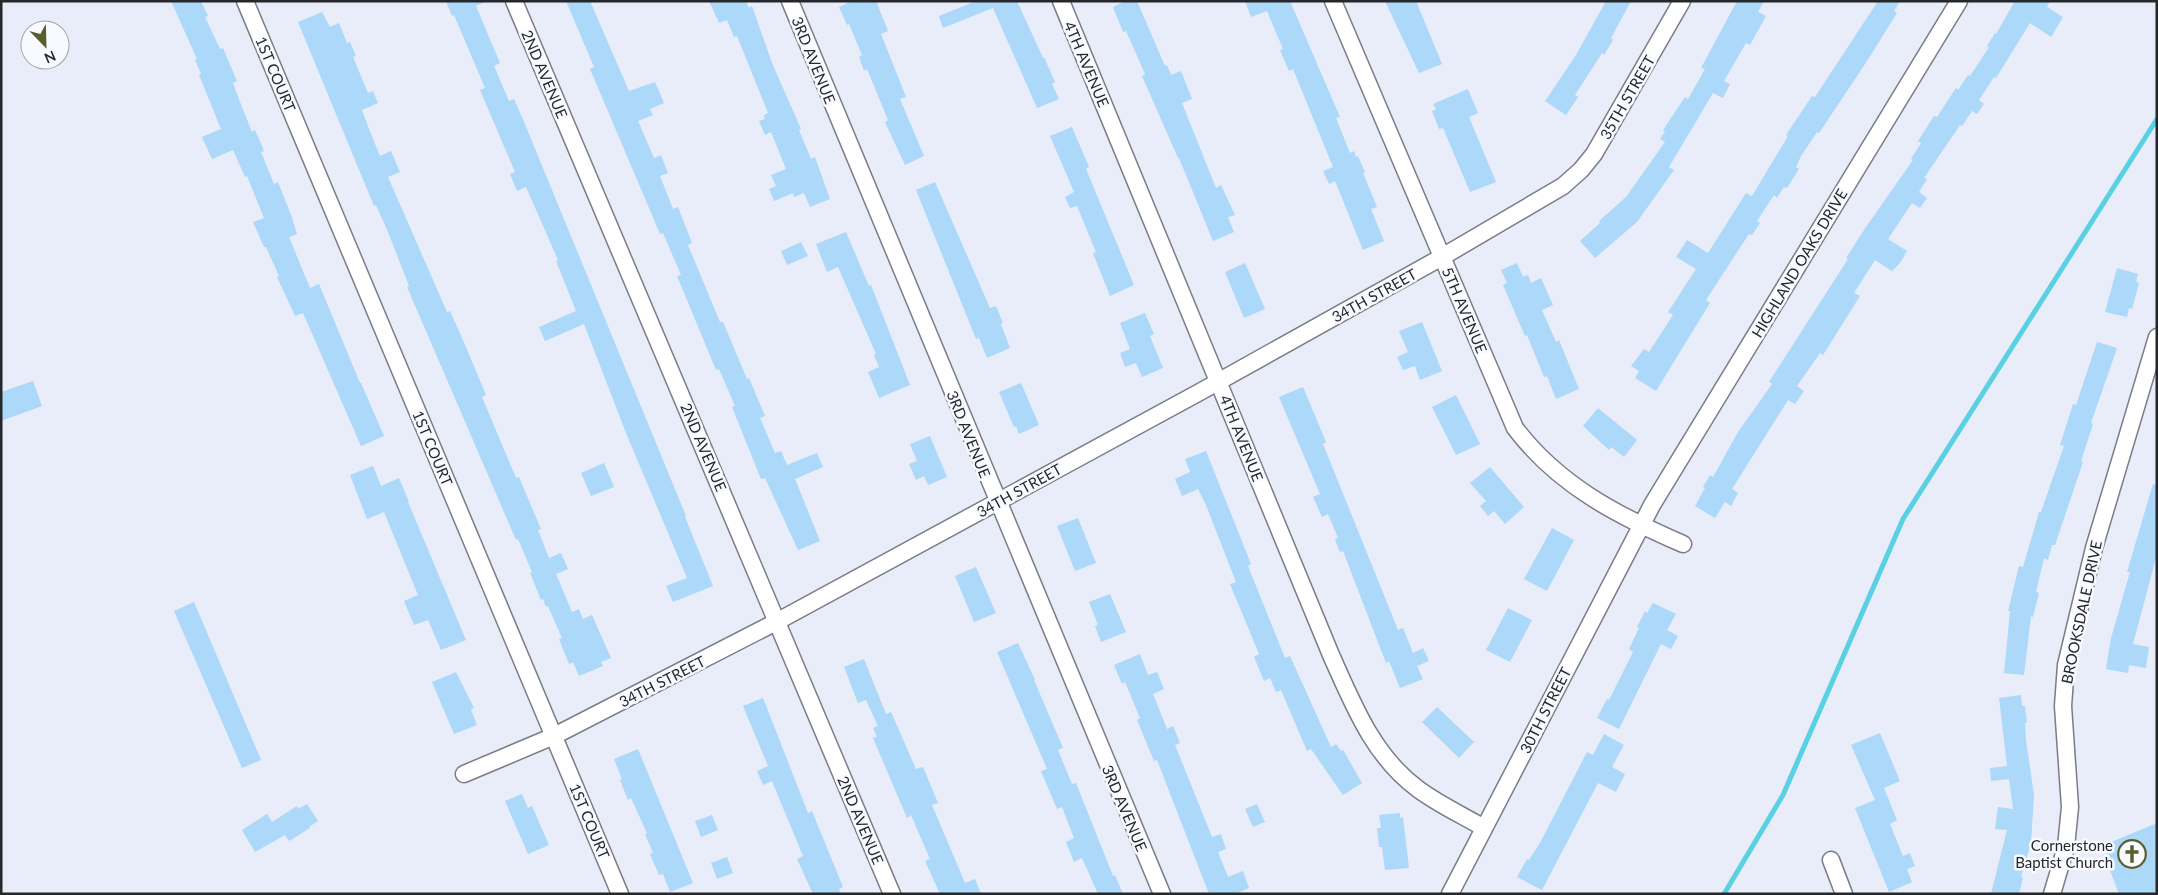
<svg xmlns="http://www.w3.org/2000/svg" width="2158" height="895" font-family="Lato,sans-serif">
<rect width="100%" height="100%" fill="#e9ecf9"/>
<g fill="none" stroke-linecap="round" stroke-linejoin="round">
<path stroke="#59d1e3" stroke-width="5" d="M1724 894 1783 795 1903 519 2157 119"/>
</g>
<path fill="#acd8f9" d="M171 1H201L208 16 205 17 220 49 223 48 237 81 233 83 240 102 252 132 255 130 264 151 261 152 274 184 278 182 291 215 297 234 289 237 310 288 319 284 360 383H361L384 436 361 446 303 313 295 316 277 277 279 276 266 247H264L253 222 264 218 247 176 245 177 233 150 212 159 202 137 221 129 199 75 201 74 195 60 197 59Z
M446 1H487L476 6 500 63 494 66 509 101 514 99 522 117 686 516 685 517 713 586 673 602 666 586 687 578 626 433 584 324 545 341 539 327 576 311 556 261 558 260 526 187 517 191 510 174 515 172 480 90 485 88 454 15 452 16Z
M566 1H590L629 91 655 82 664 103 650 109 653 115 638 121 654 158 661 155 668 173 660 176 673 209 678 207 692 243 688 245 720 322H723L747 379 749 378 765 416 760 418 775 453 781 451 787 465 817 453 823 467 795 479 820 541 798 550 765 478 761 479 732 407 735 406 719 369 716 370 677 276 681 275 663 233 660 234 596 83 590 69 594 67Z
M709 1H746L749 8 752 6 772 63 801 129 799 130 811 159 815 157 830 199 810 207 804 193 794 197 793 193 774 201 769 189 776 186 771 175 786 169 771 132 765 135 759 121 765 119 764 115 768 113 737 36 734 37 727 20 719 23Z
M852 1H876L888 31 881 34 906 97 900 99 924 156 905 165 885 122 888 120 867 69 864 71 859 57 862 55 849 24 847 25 839 7Z
M976 1H1017L1043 58 1044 57 1055 82 1052 84 1059 99 1037 108 993 8 943 28 939 16Z
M1125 1H1137L1165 66 1167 65 1171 75 1181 71 1192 99 1182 103 1216 188 1221 185 1235 215 1228 217 1234 232 1213 241 1179 158H1178L1142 76 1145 74 1126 31 1123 32 1113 7Z
M1245 1H1290L1340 117 1336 118 1350 153 1354 151 1356 157 1358 156 1365 172 1363 173 1377 207 1371 209 1384 241 1363 250 1335 181 1329 184 1323 171 1333 167 1293 69 1289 71 1280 50 1283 49 1267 11 1251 17Z
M1385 1H1416L1442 64 1419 73Z
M1606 1H1631L1611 38 1613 40 1604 55 1602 53 1575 95 1578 97 1566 115 1545 101 1576 55Z
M1737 1H1764L1758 12 1766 16 1750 45 1746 43 1724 81 1730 84 1723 98 1713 93 1669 167 1674 170 1637 222 1595 258 1580 241 1600 223 1599 221 1626 197 1665 142 1660 139 1665 131 1663 130 1685 97 1688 99 1705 69 1701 68Z
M1878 1H1900L1894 11 1897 13 1867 61 1819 133 1817 132 1801 156 1796 167 1799 169 1787 188 1784 187 1777 198 1774 195 1757 221 1760 223 1752 235 1749 234 1741 246 1706 300 1710 303 1656 391 1635 378 1639 371 1631 366 1644 349 1649 352 1673 315 1668 312 1696 269 1676 257 1687 240 1708 253 1746 193 1752 196 1788 136 1786 135 1812 96 1815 97Z
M2015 1H2050L2047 7 2063 17 2051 37 2030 23 1996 78 1994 77 1979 100 1984 104 1977 114 1972 111 1962 126 1960 125 1924 178 1927 179 1919 192 1927 198 1920 208 1912 203 1888 239 1907 251 1900 263 1892 271 1875 260 1854 293 1860 296 1823 355 1820 353 1797 386 1804 391 1795 404 1788 400 1732 489 1738 493 1731 506 1725 502 1715 518 1695 506 1705 488 1703 487 1710 475 1713 477 1738 432 1772 384 1769 382 1848 259 1846 258 1866 227 1913 160 1911 159 1921 143 1918 141 1934 116 1937 117 1956 88 1958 90 1968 75 1970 76 1989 47 1987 46 1995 33 1996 34Z
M322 12 330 27 339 23 347 43 350 42 356 56 353 57 368 93 373 91 378 103 362 110 369 129 380 156 391 151 400 172 388 177 447 312 450 311 466 347 486 395 482 397 516 478 519 477 541 529 538 530 549 558 561 553 568 569 556 574 572 612 579 609 583 619 592 615 611 658 601 662 603 666 579 676 573 662 569 664 559 639 562 638 548 606 546 607 543 599 541 600 530 573 532 572 518 539 516 540 407 287 409 286 388 232 376 205 374 206 298 22Z
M1468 89 1478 113 1469 117 1496 182 1470 192 1443 128 1439 129 1432 111 1436 109 1433 104Z
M1072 127 1089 167 1086 169 1134 285 1110 296 1093 253 1096 252 1077 206 1070 208 1065 197 1074 192 1050 136Z
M935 182 990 308 996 306 1003 323 1001 324 1010 348 987 358 979 338 976 339 916 190Z
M846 232 869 286 871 285 910 385 879 398 868 372 879 367 874 355 876 354 838 267 827 272 816 244Z
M801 242 808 256 787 265 781 251Z
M1245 263 1265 309 1244 318 1225 272Z
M1517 263 1523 277 1528 275 1531 283 1541 278 1553 305 1542 310 1556 342 1559 340 1579 389 1556 399 1547 376 1544 377 1527 335 1525 336 1503 285 1507 283 1501 270Z
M2117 268 2138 274 2136 282 2139 283 2132 309 2129 308 2127 317 2105 312Z
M1145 313 1154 334 1150 336 1163 368 1142 377 1136 363 1125 367 1120 353 1130 349 1120 323Z
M1422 322 1442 371 1420 380 1415 366 1403 370 1397 357 1408 352 1399 331Z
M2097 342 2117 348 2091 423 2093 424 2081 461 2083 462 2055 545H2052L2048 560 2044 558 2036 592 2039 593 2033 617 2031 616 2024 675 2004 673 2010 611H2008L2019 566 2023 567 2039 512H2041L2064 446 2060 445 2073 404 2076 405Z
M33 381 42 406 1 421V392Z
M1021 383 1039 425 1019 434 1016 426 1014 427 999 392Z
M1303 387 1326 442 1323 444 1398 630 1403 628 1413 653 1423 648 1429 661 1417 666 1423 679 1400 688 1389 661 1386 663 1343 551 1340 552 1335 540 1338 538 1328 514 1322 517 1313 497 1320 494 1279 397Z
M1456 395 1480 444 1456 455 1432 407Z
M1598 408 1637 440 1624 457 1611 447 1609 450 1583 426Z
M930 436 947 477 928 485 924 476 916 480 909 464 917 461 910 444Z
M1206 451 1251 564 1248 566 1285 658 1290 656 1331 747 1336 744 1341 751 1343 750 1362 783 1343 795 1311 749 1307 751 1281 690 1276 692 1270 678 1264 681 1254 657 1259 654 1230 584 1236 582 1206 505 1198 489 1182 496 1175 479 1190 472 1185 459Z
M604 463 614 487 591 496 581 473Z
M373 466 381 486 399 478 409 502H408L466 640 441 650 428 620 414 625 404 601 418 595 384 512 367 519 350 475Z
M1490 467 1524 507 1505 524 1494 511 1488 516 1480 506 1486 501 1470 483Z
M2153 484 2157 485V554L2133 644 2149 647 2146 668 2129 665 2128 673 2106 669 2111 638 2130 572H2127Z
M1078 518 1096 563 1075 571 1057 526Z
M1552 528 1574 540 1547 591 1524 579Z
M976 567 996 613 974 622 955 576Z
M1110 594 1126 632 1101 642 1095 626 1098 625 1089 602Z
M194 602 261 760 242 768 174 611Z
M1653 603 1676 614 1667 630 1678 636 1671 649 1661 644 1619 729 1597 718 1607 699 1609 700 1633 652 1629 649 1639 628 1637 627 1645 611 1647 613Z
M1508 608 1532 620 1510 662 1486 650Z
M1018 643 1035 680H1034L1063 748 1058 750 1072 784 1076 783 1113 876 1115 875 1123 894H1098L1082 858 1074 862 1066 842 1074 838 1062 807 1057 809 1041 771 1047 769 997 652Z
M1140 654 1148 675 1157 672 1164 689 1153 694 1167 729 1173 726 1180 743 1175 745 1212 837 1221 834 1226 849 1218 852 1228 877 1243 871 1249 888 1235 894H1209L1157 760 1154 761 1137 720 1140 718 1125 682 1122 684 1114 665Z
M864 659 886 714 891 712 916 769 923 767 938 803 932 805 965 883 975 879 981 894H940L925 861 930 859 911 815 907 818 873 738 877 737 873 728 878 726 866 700 858 703 844 667Z
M456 672 474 708 471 710 477 725 454 734 432 682Z
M2021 695 2022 706H2025L2027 723H2025L2026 740 2034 795 2031 843 2021 877 2023 878 2019 894H1991L2007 830 1995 829 1998 807 2013 809 2009 779 1991 781 1990 768 2007 766 1999 698Z
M763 698 808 813 812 811 843 887 839 889 841 894H813L797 859 803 856 772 781 763 785 757 771 768 766 743 706Z
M1437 707 1474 742 1459 758 1422 722Z
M1880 733 1900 781 1884 788 1897 820 1890 824 1903 856 1910 853 1915 866 1907 869 1912 882 1889 892 1855 808 1875 800 1851 745Z
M1604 734 1624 745 1612 767 1625 774 1616 792 1598 783 1542 890 1517 877 1527 859 1529 860 1541 841 1587 752 1593 755Z
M638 749 693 883 670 892 663 874 659 875 650 854 653 853 645 834 647 833 631 798 628 800 620 780 622 779 614 759Z
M522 794 528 808 532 806 549 845 528 854 505 801Z
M307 804 318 821 309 827 310 828 289 841 285 835 255 852 242 830 267 814 272 822 297 806 298 809Z
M1257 804 1265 822 1253 827 1245 809Z
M1400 813V818L1403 817 1409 868 1385 870 1382 847H1379L1377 828H1381L1379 815Z
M712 815 718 830 701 837 695 821Z
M2157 823V894H2119L2108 865 2111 863 2104 845Z
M727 857 733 873 717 879 711 863Z"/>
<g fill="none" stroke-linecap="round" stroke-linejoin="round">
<defs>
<path id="minor" d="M245 1 620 894
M514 1 892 894
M790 1 1162 894
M1061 1 1331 655C1353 704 1373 756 1418 789 1438 804 1462 815 1484 828
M1333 1 1515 428C1558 485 1618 516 1683 544
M464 774 554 736 778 621 1198 393 1442 257 1563 186 1581 170 1594 154 1682 1
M1831 860 1844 894
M1450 894 1652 505 1959 1
M2052 894 2066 847 2070 807 2063 706 2066 665 2094 548 2157 337"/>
</defs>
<use href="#minor" stroke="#7a7d88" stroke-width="19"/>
<use href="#minor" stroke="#fff" stroke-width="16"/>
</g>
<defs>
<symbol id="church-ring" viewBox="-11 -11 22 22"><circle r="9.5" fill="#f8faff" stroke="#5a5e2c" stroke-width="1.5"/><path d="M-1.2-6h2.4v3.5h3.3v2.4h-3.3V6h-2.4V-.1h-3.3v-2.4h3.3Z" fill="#5a5e2c"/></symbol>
</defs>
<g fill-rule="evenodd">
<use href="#church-ring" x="2116" y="838" width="32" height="32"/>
</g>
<g text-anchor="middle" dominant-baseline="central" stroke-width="5" stroke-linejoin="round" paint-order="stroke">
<g font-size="15" fill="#25272b" stroke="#f8faff">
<text transform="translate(814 60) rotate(68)">3RD AVENUE</text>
<text transform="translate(1087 64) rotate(67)">4TH AVENUE</text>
<text transform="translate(276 74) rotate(67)">1ST COURT</text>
<text transform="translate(545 74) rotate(67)">2ND AVENUE</text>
<text transform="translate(1627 97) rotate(-60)">35TH STREET</text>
<text transform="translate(1799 263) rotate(-59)">HIGHLAND OAKS DRIVE</text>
<text transform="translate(1374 295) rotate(-29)">34TH STREET</text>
<text transform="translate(1465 310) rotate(67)">5TH AVENUE</text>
<text transform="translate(969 434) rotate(68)">3RD AVENUE</text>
<text transform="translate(1242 438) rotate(68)">4TH AVENUE</text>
<text transform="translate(704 447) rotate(67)">2ND AVENUE</text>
<text transform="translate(433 448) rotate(67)">1ST COURT</text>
<text transform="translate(1019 490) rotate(-29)">34TH STREET</text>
<text transform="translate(2081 612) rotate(-78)">BROOKSDALE DRIVE</text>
<text transform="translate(662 681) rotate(-27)">34TH STREET</text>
<text transform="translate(1545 710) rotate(-63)">30TH STREET</text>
<text transform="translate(1125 808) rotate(67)">3RD AVENUE</text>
<text transform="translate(861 820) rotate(67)">2ND AVENUE</text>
<text transform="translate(590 821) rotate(67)">1ST COURT</text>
</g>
<g font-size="15" fill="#25272b" stroke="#f8faff" text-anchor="end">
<text x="2113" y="845">Cornerstone<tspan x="2113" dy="17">Baptist Church</tspan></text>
</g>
</g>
<rect width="2158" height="895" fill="none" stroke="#25272b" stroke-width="5"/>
<g transform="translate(45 45) rotate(157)"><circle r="24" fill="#f8faff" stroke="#a4a6aa"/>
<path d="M0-4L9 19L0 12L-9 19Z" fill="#5a5e2c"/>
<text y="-8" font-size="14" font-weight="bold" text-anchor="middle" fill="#25272b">N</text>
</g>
</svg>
